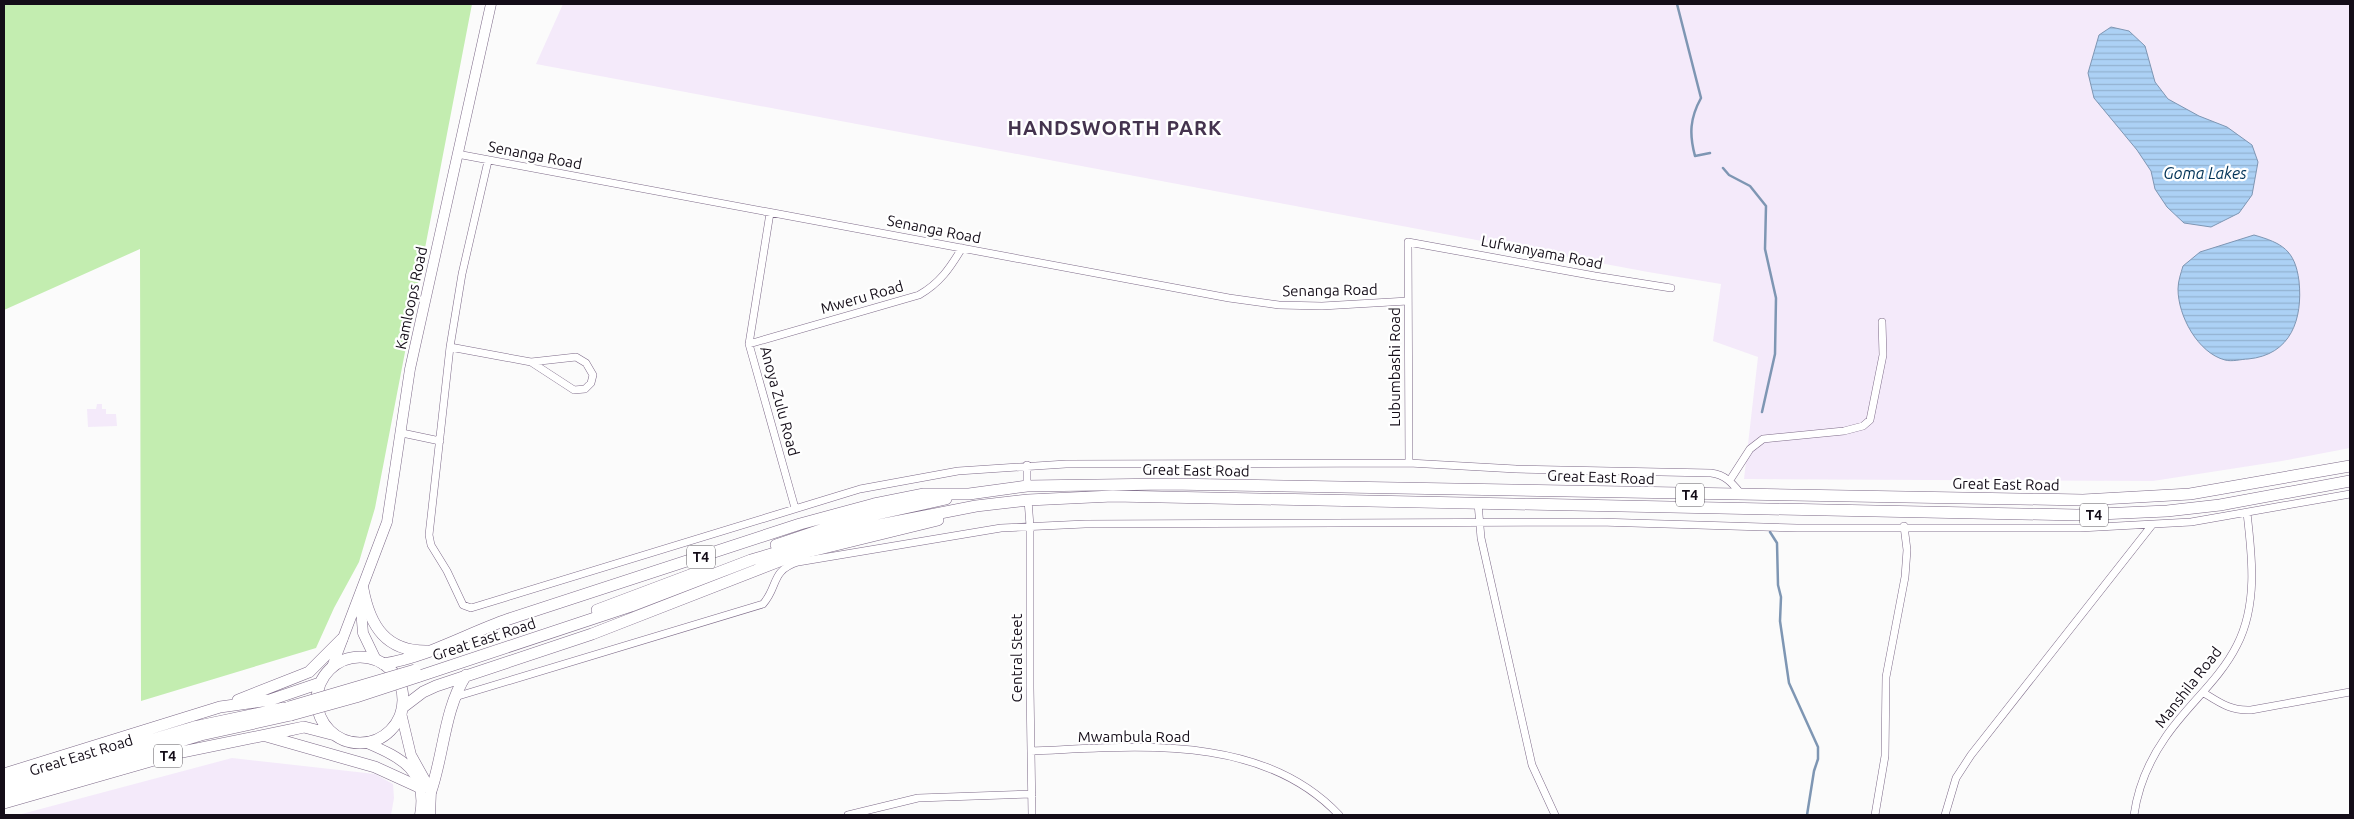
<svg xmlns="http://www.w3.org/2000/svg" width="2354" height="819" font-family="Ubuntu,sans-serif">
<defs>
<pattern id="water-rules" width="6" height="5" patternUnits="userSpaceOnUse" patternTransform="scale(1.25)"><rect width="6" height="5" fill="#acd1f5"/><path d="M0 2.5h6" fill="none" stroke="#93b2d1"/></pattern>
</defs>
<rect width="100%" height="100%" fill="#fbfbfb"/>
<path fill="#f4eafa" d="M563 4H2350V448L2282 461 2153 481 1744 479 1758 357 1713 341 1721 284 1648 272 536 64Z
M97 404H102V409H106V414H116L117 426 88 427 87 409H96Z
M232 758 375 774 393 784 394 798 391 815H18Z"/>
<path fill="#c3edb0" d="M4 4H472L375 508 359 562 334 608 316 648 141 701 140 249 4 310Z"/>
<path fill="url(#water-rules)" stroke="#7e96b3" d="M2111 27 2129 31 2145 46 2155 82 2168 99 2199 116 2227 127 2252 145 2258 162 2252 195 2239 213 2211 227 2184 223 2167 207 2155 189 2151 171 2137 150 2094 98 2088 73 2099 35Z
M2254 235C2282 243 2295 250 2299 281 2303 319 2291 355 2248 359 2242 359 2232 362 2225 360 2198 353 2178 316 2178 289 2178 281 2181 273 2183 266L2200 252Z"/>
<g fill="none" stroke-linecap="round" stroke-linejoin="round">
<path stroke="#7e96b3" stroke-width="2.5" d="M1677 4 1701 98C1690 118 1689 134 1695 156L1710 153
M1723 168 1729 175 1750 186 1766 206 1765 249 1776 298 1775 354 1762 412
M1770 532 1777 543 1778 585 1781 597 1780 621 1789 683 1818 747V759L1814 771 1807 815"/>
<defs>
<path id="minor" d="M457 154 1229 298 1279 305 1322 306 1408 301
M488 161 462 274 450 347 429 535 431 545 447 571 463 605 471 608 860 489 958 471 1066 464 1409 463 1516 469 1711 473C1726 475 1732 483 1742 495
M770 213 749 344 795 508
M749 344 919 295C940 283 950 268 962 248
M450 347 531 362 574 390 585 389 591 383 593 375 586 363 576 357 531 362
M402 433 440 441
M1409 463 1408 242 1595 276 1671 288
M1027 465V486
M1730 480 1750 449 1763 439 1844 431 1863 426 1870 420 1883 355 1882 322
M1028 500 1030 526V688L1032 815
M1478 503 1481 538 1532 765 1555 815
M2204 693C2220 703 2231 711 2251 710L2350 692
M455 697 763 604C779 586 770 571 798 562L1001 528 1085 524 1599 522 1797 528H2080L2191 522 2350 494
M1031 751C1134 747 1261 732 1339 815
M848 815 918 798 1032 794
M1875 815 1885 756 1886 677 1905 577 1907 550 1904 526
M1945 815 1956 778 1971 755 2152 525
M2134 815C2138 787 2149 761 2165 738 2187 705 2219 681 2237 645 2258 604 2252 556 2247 513"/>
<path id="secondary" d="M360 597 363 633 376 660
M332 667 387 522 410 369 491 4
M401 713 411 755 431 791 430 815
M367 743C402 758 428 771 420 815"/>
<path id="primary" d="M776 545 850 520 946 499
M363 589C370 626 386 652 428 651
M597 610 706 569
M317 700a43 43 0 1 1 86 0a43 43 0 1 1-86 0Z
M383 664C428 657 466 634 509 619L800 524 874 504 924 494H969L1027 486 1168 484 2083 500 2190 494 2350 466
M417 677 631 606 751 560 853 530 976 506 1028 500 1113 496 2077 515 2167 511 2220 505 2350 481
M238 700 309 672 342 639
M402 708 423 692 436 686 592 634 795 555 938 520
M266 736 375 767 421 788
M4 774 220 707 270 700 320 683
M4 784 194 727 284 708
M431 791C444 753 444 710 466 675
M4 794 201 735 291 715
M4 803 182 752 290 730 304 727 335 735"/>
</defs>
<use href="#minor" stroke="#7d6a88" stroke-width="8"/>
<use href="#secondary" stroke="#7d6a88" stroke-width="11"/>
<use href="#primary" stroke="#7d6a88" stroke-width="12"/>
<use href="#minor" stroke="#fff" stroke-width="7"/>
<use href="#secondary" stroke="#fff" stroke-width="10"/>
<use href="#primary" stroke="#fff" stroke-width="11"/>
<defs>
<path id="primary-bridge" d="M289 707 415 670
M291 715 356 697 417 677"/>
</defs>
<use href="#primary-bridge" stroke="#7d6a88" stroke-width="12" stroke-linecap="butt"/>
<use href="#primary-bridge" stroke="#fff" stroke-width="11"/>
</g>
<g text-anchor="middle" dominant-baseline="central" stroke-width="4.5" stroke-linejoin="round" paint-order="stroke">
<g fill="#fff" stroke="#5a565d" stroke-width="1">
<rect x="1676" y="483.5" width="28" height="23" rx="4"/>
<rect x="2080" y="503.5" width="28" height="23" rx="4"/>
<rect x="687" y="545.5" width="28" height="23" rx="4"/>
<rect x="154" y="744.5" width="28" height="23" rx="4"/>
</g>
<g font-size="14" font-weight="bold" fill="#140d18">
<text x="1690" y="495">T4</text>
<text x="2094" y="515">T4</text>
<text x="701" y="557">T4</text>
<text x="168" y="756">T4</text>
</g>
<g font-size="15" fill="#140d18" stroke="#fff">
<text transform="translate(535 155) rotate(11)">Senanga Road</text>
<text transform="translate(934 229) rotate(11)">Senanga Road</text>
<text transform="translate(1542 252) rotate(11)">Lufwanyama Road</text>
<text transform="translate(1330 290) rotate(-1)">Senanga Road</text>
<text transform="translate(862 297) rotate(-16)">Mweru Road</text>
<text transform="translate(411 298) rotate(-78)">Kamloops Road</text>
<text transform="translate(1394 367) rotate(-90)">Lubumbashi Road</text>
<text transform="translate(780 401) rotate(75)">Anoya Zulu Road</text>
<text transform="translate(1196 470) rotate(1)">Great East Road</text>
<text transform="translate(1601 477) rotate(2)">Great East Road</text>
<text transform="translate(2006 484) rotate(1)">Great East Road</text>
<text transform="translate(484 639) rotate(-18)">Great East Road</text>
<text transform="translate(1016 658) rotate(-90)">Central Steet</text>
<text transform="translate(2188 687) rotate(-52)">Manshila Road</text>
<text x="1134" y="736">Mwambula Road</text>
<text transform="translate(81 755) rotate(-17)">Great East Road</text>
</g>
<g font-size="16" font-style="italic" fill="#013257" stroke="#fff">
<text x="2205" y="173">Goma Lakes</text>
</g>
<g font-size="20" font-weight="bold" letter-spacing="1" fill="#44334e" stroke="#fff">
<text x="1115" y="127">HANDSWORTH PARK</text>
</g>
</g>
<rect width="2354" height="819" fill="none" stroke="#140d18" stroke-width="10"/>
</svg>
